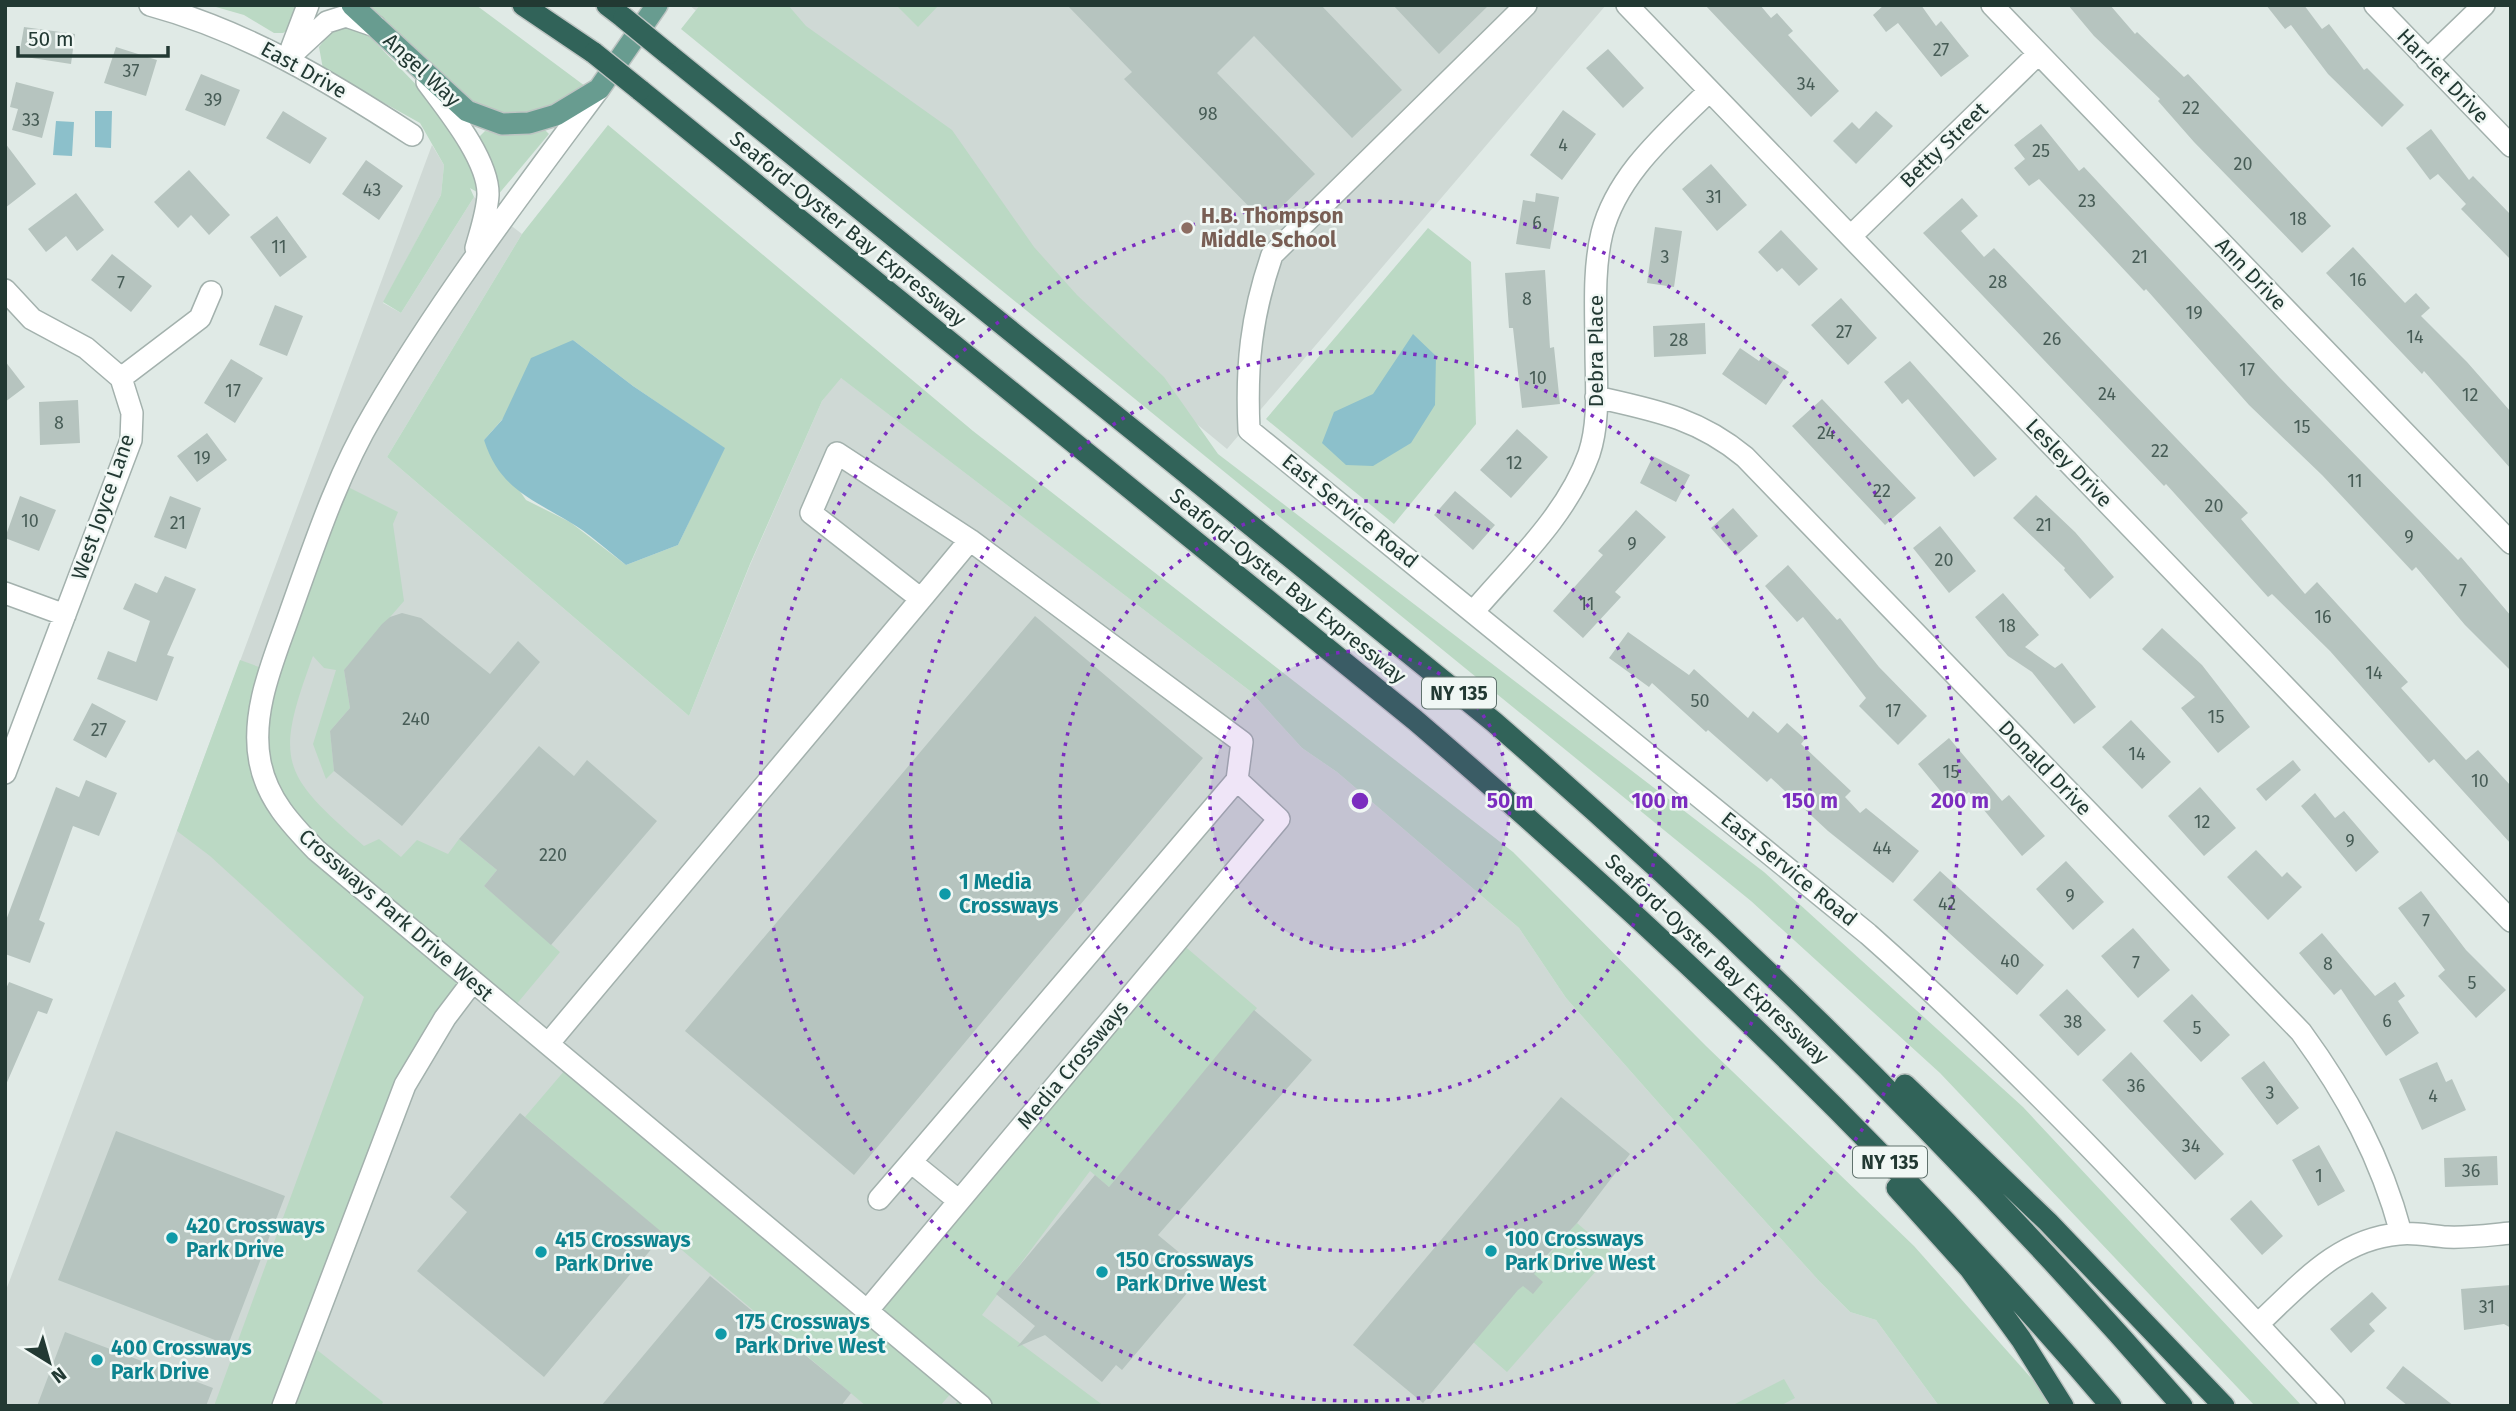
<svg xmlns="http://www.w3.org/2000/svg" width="2516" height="1411" font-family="'Fira Sans',sans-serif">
<rect width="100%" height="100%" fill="#e0eae6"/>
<path fill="#cfd9d5" d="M689 5H1606L1227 449Z
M432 145 444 165 441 195 383 303 401 313 474 197 522 234 387 457 689 716 750 565 822 401 840 377 1250 691 1302 748 1337 772 1519 928 1566 998 1686 1134 1820 1282 1850 1312 1876 1320 1939 1406H5V1293Z"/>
<path fill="#bbd9c4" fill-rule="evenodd" d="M209 5H301L290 29 283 33H274L244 15Z
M365 5H476L585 86 573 100 516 118 487 111 458 93 429 62Z
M700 5H788L806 26 952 130 1034 247 1077 295 1164 377 1218 454 1764 872 2023 1107 2302 1406H2255L1940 1073 1751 901 681 29Z
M896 5H939L918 27Z
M344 26 358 28 369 36 430 99 470 164 484 196 470 188 474 197 401 313 383 302 441 195 444 165 420 123 323 69 319 47 331 31Z
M608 125 973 431 1513 852 1706 1046 1914 1246 2056 1406H1939L1876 1320 1850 1312 1820 1282 1686 1134 1566 998 1519 928 1337 772 1302 748 1250 691 841 378 822 401 750 564 689 716 387 457 522 234ZM573 340 633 386 724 448 678 545 626 565 570 522 526 500 484 440Z
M544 129 549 134 497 196 477 139 485 131 519 135Z
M1428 228 1471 262 1476 424 1394 524 1266 419Z
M340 483 398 512 393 524 404 601 344 670 350 708 330 731 334 771 326 779 313 744 336 670 324 668 313 656C274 762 281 774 364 846L379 839 401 857 417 840 448 854 459 839 497 870 484 886 560 952 510 1012 473 981 417 1063 307 1342 383 1402 381 1406H214L364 997 210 856 177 831 240 660 270 671Z
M1181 943 1257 1008 1109 1187 1090 1171 982 1315 1104 1406H954L960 1398 952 1392 940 1406H866L525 1117 571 1063 868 1311Z
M1577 1223 1612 1253 1507 1372 1472 1341Z
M1784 1379 1795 1398 1780 1406H1731Z"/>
<path fill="#8cc0cb" d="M95 111H112L111 148 95 147Z
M56 121 74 122 72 156 53 155Z
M1413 334 1436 356 1435 405 1411 443 1373 466 1346 465 1322 443 1334 412 1373 394Z
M573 340 633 386 725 448 678 545 626 565C607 550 589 533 568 521 529 498 499 487 484 440L502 420 531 358Z"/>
<path fill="#b6c4bf" d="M1067 5H1321L1402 90 1352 138 1254 36 1217 73 1315 174 1265 223 1124 79 1132 72Z
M1393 5H1489L1439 54Z
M1705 5H1760L1771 18 1777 13 1793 31 1788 35 1839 91 1811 117Z
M1884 5H1921L1936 26 1941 21 1969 56 1941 77 1898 23 1886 32 1873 15Z
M2068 5H2110L2135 34 2137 32 2184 77 2188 74 2331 226 2302 253 2194 142 2158 101 2160 99 2094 36Z
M2266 5H2304L2322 29 2329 24 2364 70 2367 68 2404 105 2382 127 2328 74 2291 25 2285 29Z
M24 27 75 34 71 64 19 56Z
M116 47 157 60 146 96 104 83Z
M1608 49 1644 88 1623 108 1586 68Z
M201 74 240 90 225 126 185 110Z
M16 82 54 92 42 138 12 130 18 109 10 107Z
M1563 110 1596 134 1562 180 1530 155Z
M283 111 327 138 310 164 266 138Z
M1876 111 1893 126 1856 164 1833 141 1852 122 1859 129Z
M2041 124 2079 171 2084 167 2280 378 2458 560 2461 557 2511 616V671L2465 625 2416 567 2412 571 2322 475 2249 405 2146 289 2144 291 2039 179 2029 186 2014 168 2025 159 2014 145Z
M2431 129 2469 180 2473 176 2511 215V260L2461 209 2466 204 2438 174 2430 180 2406 148Z
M5 143 36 184 5 208Z
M366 160 403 186 379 220 342 194Z
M1711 164 1747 205 1717 231 1682 189Z
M189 170 230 215 209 235 191 215 178 228 154 202Z
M76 193 104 230 77 251 66 236 46 252 28 229Z
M1536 193 1559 197 1550 249 1516 244 1523 200 1535 202Z
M1962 198 1978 216 1961 231 1984 257 1994 248 2248 513 2241 519 2305 594 2317 582 2408 682 2401 688 2466 760 2478 750 2511 786V844L2434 759 2429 763 2330 651 2272 594 2268 597 2166 484 2164 486 1923 233Z
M277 216 307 257 280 277 250 237Z
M1655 227 1682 231 1674 287 1647 283Z
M1781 230 1818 269 1799 286 1782 268 1777 272 1758 252Z
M2353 247 2405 303 2416 293 2430 308 2421 316 2467 362 2511 412V469L2424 371 2422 374 2326 273Z
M112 254 152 286 131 312 91 280Z
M1545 270 1550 348 1554 347 1560 404 1522 408 1513 328H1509L1505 273Z
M1841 298 1877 338 1848 365 1811 325Z
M275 305 303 316 287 356 259 345Z
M1705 323 1706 354 1654 357 1653 326Z
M1740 348 1759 361 1763 355 1789 372 1766 405 1722 374Z
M231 359 263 378 235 423 204 403Z
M5 361 25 387 5 402Z
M1910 361 1997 459 1974 477 1908 399 1902 404 1884 382Z
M1822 399 1916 498 1885 525 1792 426Z
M78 400 80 443 40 445 39 402Z
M1517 429 1548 457 1511 498 1480 470Z
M207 433 227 460 197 482 177 456Z
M1653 456 1690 475 1676 502 1640 483Z
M1455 491 1495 525 1473 550 1434 515Z
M2036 495 2075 532 2114 577 2090 599 2064 570 2065 568 2013 518Z
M20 496 56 510 39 551 5 538Z
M170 496 201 508 186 549 154 537Z
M1733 508 1758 536 1736 556 1711 528Z
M1636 510 1666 537 1615 592 1621 597 1583 638 1553 611 1603 555 1598 551Z
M1940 526 1976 571 1949 593 1913 548Z
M1788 565 1837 620 1840 618 1879 667 1927 716 1898 745 1859 706 1866 698 1803 617 1797 622 1765 586Z
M165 576 196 589 167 655 174 657 157 701 97 679 108 651 136 662 150 621 123 609 135 583 157 593Z
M2003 593 2039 635 2025 647 2055 668 2062 663 2096 707 2074 724 2032 672 2008 656 1975 617Z
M402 613 421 618 490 674 518 641 540 662 402 826 334 771 330 731 350 708 344 670 382 624 390 617Z
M1035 616 1203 758 854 1175 685 1031Z
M2162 628 2202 665 2250 727 2218 753 2181 708 2195 697 2142 649Z
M1628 632 1689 675 1694 669 1748 718 1753 711 1778 733 1787 723 1805 739 1801 744 1851 791 1845 797 1860 813 1866 808 1919 851 1893 883 1828 831 1771 778 1767 782 1708 730 1706 732 1652 683 1649 687 1609 658Z
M92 703 126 721 106 758 73 740Z
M2131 720 2171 762 2142 789 2102 747Z
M1949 738 2002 801 2009 795 2045 836 2022 856 1969 792 1953 806 1918 764Z
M539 746 574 776 587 760 657 821 551 945 484 886 497 870 459 839Z
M2293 760 2301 770 2266 801 2256 789Z
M86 780 117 793 99 836 73 826 39 920 45 923 30 963 5 954V923L56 787 79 797Z
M2200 787 2236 828 2204 856 2168 816Z
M2315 793 2335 818 2344 811 2379 852 2356 872 2301 806Z
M2256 850 2282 877 2287 872 2302 887 2268 920 2227 877Z
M2066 861 2104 902 2073 930 2036 889Z
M1940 871 2044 965 2017 995 1913 900Z
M2421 891 2466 950 2506 990 2476 1018 2438 976 2445 970 2398 908Z
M2133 928 2170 970 2138 998 2101 956Z
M2322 933 2375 996 2395 982 2405 996 2398 1001 2419 1033 2386 1056 2341 989 2334 995 2299 953Z
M9 982 53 999 47 1014 38 1011 5 1087V991Z
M2067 989 2106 1030 2078 1056 2039 1015Z
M2192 994 2230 1035 2201 1062 2163 1021Z
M1254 1010 1312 1060 1158 1235 1192 1263 1186 1280 1193 1286 1122 1370 1116 1365 1102 1382 1045 1335 1017 1347 1035 1326 996 1294 1095 1175 1109 1187Z
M2131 1052 2224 1154 2195 1180 2102 1080Z
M2264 1061 2299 1108 2277 1125 2241 1078Z
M2437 1062 2446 1082 2452 1079 2466 1110 2422 1130 2399 1079Z
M1561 1097 1630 1154 1577 1223 1536 1267 1538 1269 1534 1274 1543 1282 1533 1294 1523 1286 1518 1290 1423 1403 1353 1345Z
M520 1113 664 1234 544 1377 417 1271 467 1212 450 1197Z
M116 1131 285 1196 228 1345 58 1280Z
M2319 1145 2345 1191 2318 1206 2292 1160Z
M2497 1156 2498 1185 2445 1187 2444 1158Z
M2251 1200 2283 1236 2262 1255 2230 1219Z
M710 1276 851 1393 841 1406H601Z
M2511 1285V1328L2504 1324 2464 1330 2461 1289Z
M2372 1292 2387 1308 2369 1324 2375 1331 2351 1353 2330 1329Z
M65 1332 213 1388 206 1406H37Z
M2403 1366 2454 1406H2408L2386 1388Z"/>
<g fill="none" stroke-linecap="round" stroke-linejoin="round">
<defs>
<path id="minor" d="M150 5C246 31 329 81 412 135
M1526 5 1272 255C1251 316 1246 366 1249 430L1868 934C2034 1081 2183 1245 2334 1406
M1627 5 2511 921
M1992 5 2511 543
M2375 5 2511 146
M292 47 308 5
M287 59 327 22 346 16 375 26
M2427 60 2484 5
M427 82C447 109 489 160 488 195 487 213 481 230 476 248
M598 90C520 195 440 300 374 413 337 475 314 546 290 613 274 659 250 712 260 762 267 799 291 824 316 850L981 1406
M1851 236 2038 54
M5 290 32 319 86 348 121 378 132 413 131 440 5 773
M121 378 200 318 211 292
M1596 397C1654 410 1698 418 1745 457L2301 1032C2347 1095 2381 1158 2401 1233
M5 593 65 615
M1474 611C1515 563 1567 515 1589 454 1600 421 1596 383 1596 349 1596 311 1593 270 1602 233 1617 174 1668 132 1709 91
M548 1044 921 599
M879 1199 911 1162
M959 1201 911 1162 1237 780
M867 1311 1279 819 1237 780 1242 742 970 540 837 453 811 513 921 599 970 540
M2258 1324C2300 1285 2338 1239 2399 1234 2414 1232 2431 1236 2447 1237 2469 1238 2489 1235 2511 1233
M283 1406 405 1085 445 1018 473 981"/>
<path id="major" d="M352 5 467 111 502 124 529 123 556 115 599 89 657 5"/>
<path id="highway" d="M523 5 594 53
M607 5 624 18
M668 54 1494 722C1739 935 1969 1161 2182 1406
M640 90 1415 720C1663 933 1899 1157 2111 1406
M1905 1085 2048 1222 2224 1406
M1897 1188 1970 1269 2021 1339 2063 1406"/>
</defs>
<use href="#minor" stroke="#a3b1ad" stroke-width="24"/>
<use href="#major" stroke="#bdc4c2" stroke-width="24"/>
<use href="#highway" stroke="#bdc4c2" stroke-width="24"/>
<use href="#minor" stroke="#fff" stroke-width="21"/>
<use href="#major" stroke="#689c90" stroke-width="21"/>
<use href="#highway" stroke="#316359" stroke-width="21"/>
<defs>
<path id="highway-bridge" d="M624 18 668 54
M594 53 640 90"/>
</defs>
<use href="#highway-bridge" stroke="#bdc4c2" stroke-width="24" stroke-linecap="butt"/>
<use href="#highway-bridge" stroke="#316359" stroke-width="21"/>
</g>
<circle cx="1360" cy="801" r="150" fill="#7b2cbf" fill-opacity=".12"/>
<g fill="none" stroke="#7b2cbf" stroke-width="3.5" stroke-dasharray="3.5 7">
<circle cx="1360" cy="801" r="150"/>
<circle cx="1360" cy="801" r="300"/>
<circle cx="1360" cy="801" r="450"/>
<circle cx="1360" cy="801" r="600"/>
</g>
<circle fill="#8d6e63" stroke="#f0f7f4" stroke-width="2.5" cx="1187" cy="228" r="7"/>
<g fill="#0f9aa8" stroke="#f0f7f4" stroke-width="2.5">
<circle cx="945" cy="894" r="7"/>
<circle cx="172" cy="1238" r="7"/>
<circle cx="1491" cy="1251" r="7"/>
<circle cx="541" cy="1252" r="7"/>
<circle cx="1102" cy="1272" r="7"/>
<circle cx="721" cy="1334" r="7"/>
<circle cx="97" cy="1360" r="7"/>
</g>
<g text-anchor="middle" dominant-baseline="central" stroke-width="5" stroke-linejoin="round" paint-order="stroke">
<g font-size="18" fill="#475c56">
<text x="1941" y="50">27</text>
<text x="131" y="71">37</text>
<text x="1806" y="84">34</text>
<text x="213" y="100">39</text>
<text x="2191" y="108">22</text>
<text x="1208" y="114">98</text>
<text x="31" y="120">33</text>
<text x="1563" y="145">4</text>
<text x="2041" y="151">25</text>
<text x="2243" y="164">20</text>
<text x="372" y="190">43</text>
<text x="1714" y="197">31</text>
<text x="2087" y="201">23</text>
<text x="2298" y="219">18</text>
<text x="1537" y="223">6</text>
<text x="279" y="247">11</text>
<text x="1665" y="257">3</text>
<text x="2140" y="257">21</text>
<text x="2358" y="280">16</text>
<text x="1998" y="282">28</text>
<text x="121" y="283">7</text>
<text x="1527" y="299">8</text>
<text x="2194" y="313">19</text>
<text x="1844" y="332">27</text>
<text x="2415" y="337">14</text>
<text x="2052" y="339">26</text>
<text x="1679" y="340">28</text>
<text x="2247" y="370">17</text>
<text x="1538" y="378">10</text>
<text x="233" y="391">17</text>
<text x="2107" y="394">24</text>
<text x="2470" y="395">12</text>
<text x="59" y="423">8</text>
<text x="2302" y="427">15</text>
<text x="1826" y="433">24</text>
<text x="2160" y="451">22</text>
<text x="202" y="458">19</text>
<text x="1514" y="463">12</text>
<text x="2355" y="481">11</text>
<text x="1882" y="491">22</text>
<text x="2214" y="506">20</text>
<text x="30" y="521">10</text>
<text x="178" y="523">21</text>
<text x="2044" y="525">21</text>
<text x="2409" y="537">9</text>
<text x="1632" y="544">9</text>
<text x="1944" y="560">20</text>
<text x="2463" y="591">7</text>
<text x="1587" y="604">11</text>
<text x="2323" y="617">16</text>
<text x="2007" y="626">18</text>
<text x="2374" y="673">14</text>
<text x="1700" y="701">50</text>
<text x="1893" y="711">17</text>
<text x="2216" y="717">15</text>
<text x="416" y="719">240</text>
<text x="99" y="730">27</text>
<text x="2137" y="754">14</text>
<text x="1951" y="772">15</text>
<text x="2480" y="781">10</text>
<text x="2202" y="822">12</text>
<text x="2350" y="841">9</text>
<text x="1882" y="848">44</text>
<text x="553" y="855">220</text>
<text x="2070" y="896">9</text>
<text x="1947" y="904">42</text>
<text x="2426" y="921">7</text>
<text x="2010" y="961">40</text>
<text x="2136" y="963">7</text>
<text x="2328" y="964">8</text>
<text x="2472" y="983">5</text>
<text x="2387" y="1021">6</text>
<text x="2073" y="1022">38</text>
<text x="2197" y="1028">5</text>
<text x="2136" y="1086">36</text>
<text x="2270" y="1093">3</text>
<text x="2433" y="1096">4</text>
<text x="2191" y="1146">34</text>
<text x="2471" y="1171">36</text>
<text x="2319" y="1176">1</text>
<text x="2487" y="1307">31</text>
</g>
<g fill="#f0f7f4" stroke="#60726d" stroke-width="2">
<rect x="1422" y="677.5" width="74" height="31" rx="5"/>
<rect x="1853" y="1146.5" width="74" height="31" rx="5"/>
</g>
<g font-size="19" font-weight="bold" fill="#223933">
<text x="1459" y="693">NY 135</text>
<text x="1890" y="1162">NY 135</text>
</g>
<g font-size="21" fill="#223933" stroke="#f0f7f4">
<text transform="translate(304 70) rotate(29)">East Drive</text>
<text transform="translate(422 70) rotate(43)">Angel Way</text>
<text transform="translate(2443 76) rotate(46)">Harriet Drive</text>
<text transform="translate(1944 145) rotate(-44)">Betty Street</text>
<text transform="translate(848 229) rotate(39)">Seaford-Oyster Bay Expressway</text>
<text transform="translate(2251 274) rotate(46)">Ann Drive</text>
<text transform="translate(1596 351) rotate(-90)">Debra Place</text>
<text transform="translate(2069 463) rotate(46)">Lesley Drive</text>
<text transform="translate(103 507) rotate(-71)">West Joyce Lane</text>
<text transform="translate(1350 511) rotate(39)">East Service Road</text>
<text transform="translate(1288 586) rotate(39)">Seaford-Oyster Bay Expressway</text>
<text transform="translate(2045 768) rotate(46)">Donald Drive</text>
<text transform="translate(1789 869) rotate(39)">East Service Road</text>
<text transform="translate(396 915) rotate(41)">Crossways Park Drive West</text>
<text transform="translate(1717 959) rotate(43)">Seaford-Oyster Bay Expressway</text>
<text transform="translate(1073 1065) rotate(-50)">Media Crossways</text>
</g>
<g font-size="21" font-weight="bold" fill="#785e54" stroke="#f0f7f4" text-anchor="start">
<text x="1201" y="216">H.B. Thompson<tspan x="1201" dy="24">Middle School</tspan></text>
</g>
<g font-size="21" font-weight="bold" fill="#0d838f" stroke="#f0f7f4" text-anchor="start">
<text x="959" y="882">1 Media<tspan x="959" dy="24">Crossways</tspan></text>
<text x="186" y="1226">420 Crossways<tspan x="186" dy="24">Park Drive</tspan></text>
<text x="1505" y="1239">100 Crossways<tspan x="1505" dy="24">Park Drive West</tspan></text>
<text x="555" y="1240">415 Crossways<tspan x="555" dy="24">Park Drive</tspan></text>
<text x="1116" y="1260">150 Crossways<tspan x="1116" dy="24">Park Drive West</tspan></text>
<text x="735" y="1322">175 Crossways<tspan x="735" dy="24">Park Drive West</tspan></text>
<text x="111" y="1348">400 Crossways<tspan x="111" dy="24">Park Drive</tspan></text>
</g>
</g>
<circle cx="1360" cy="801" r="10" fill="#7b2cbf" stroke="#f0f7f4" stroke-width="3.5"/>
<g font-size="21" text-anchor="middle" font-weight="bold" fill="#7b2cbf" stroke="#f0f7f4" stroke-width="5" stroke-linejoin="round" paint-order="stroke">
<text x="1510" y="808">50 m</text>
<text x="1660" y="808">100 m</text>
<text x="1810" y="808">150 m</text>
<text x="1960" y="808">200 m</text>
</g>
<rect width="2516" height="1411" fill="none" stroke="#223933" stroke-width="14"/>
<g transform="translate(49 1362) rotate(143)" stroke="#f0f7f4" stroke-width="5" paint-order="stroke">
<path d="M0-5L12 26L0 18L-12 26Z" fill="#223933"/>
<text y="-10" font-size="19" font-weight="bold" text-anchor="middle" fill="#223933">N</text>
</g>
<path d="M18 46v10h150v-10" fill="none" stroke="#223933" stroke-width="3.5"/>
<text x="28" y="46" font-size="21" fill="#223933" stroke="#f0f7f4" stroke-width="5" paint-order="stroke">50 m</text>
</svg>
